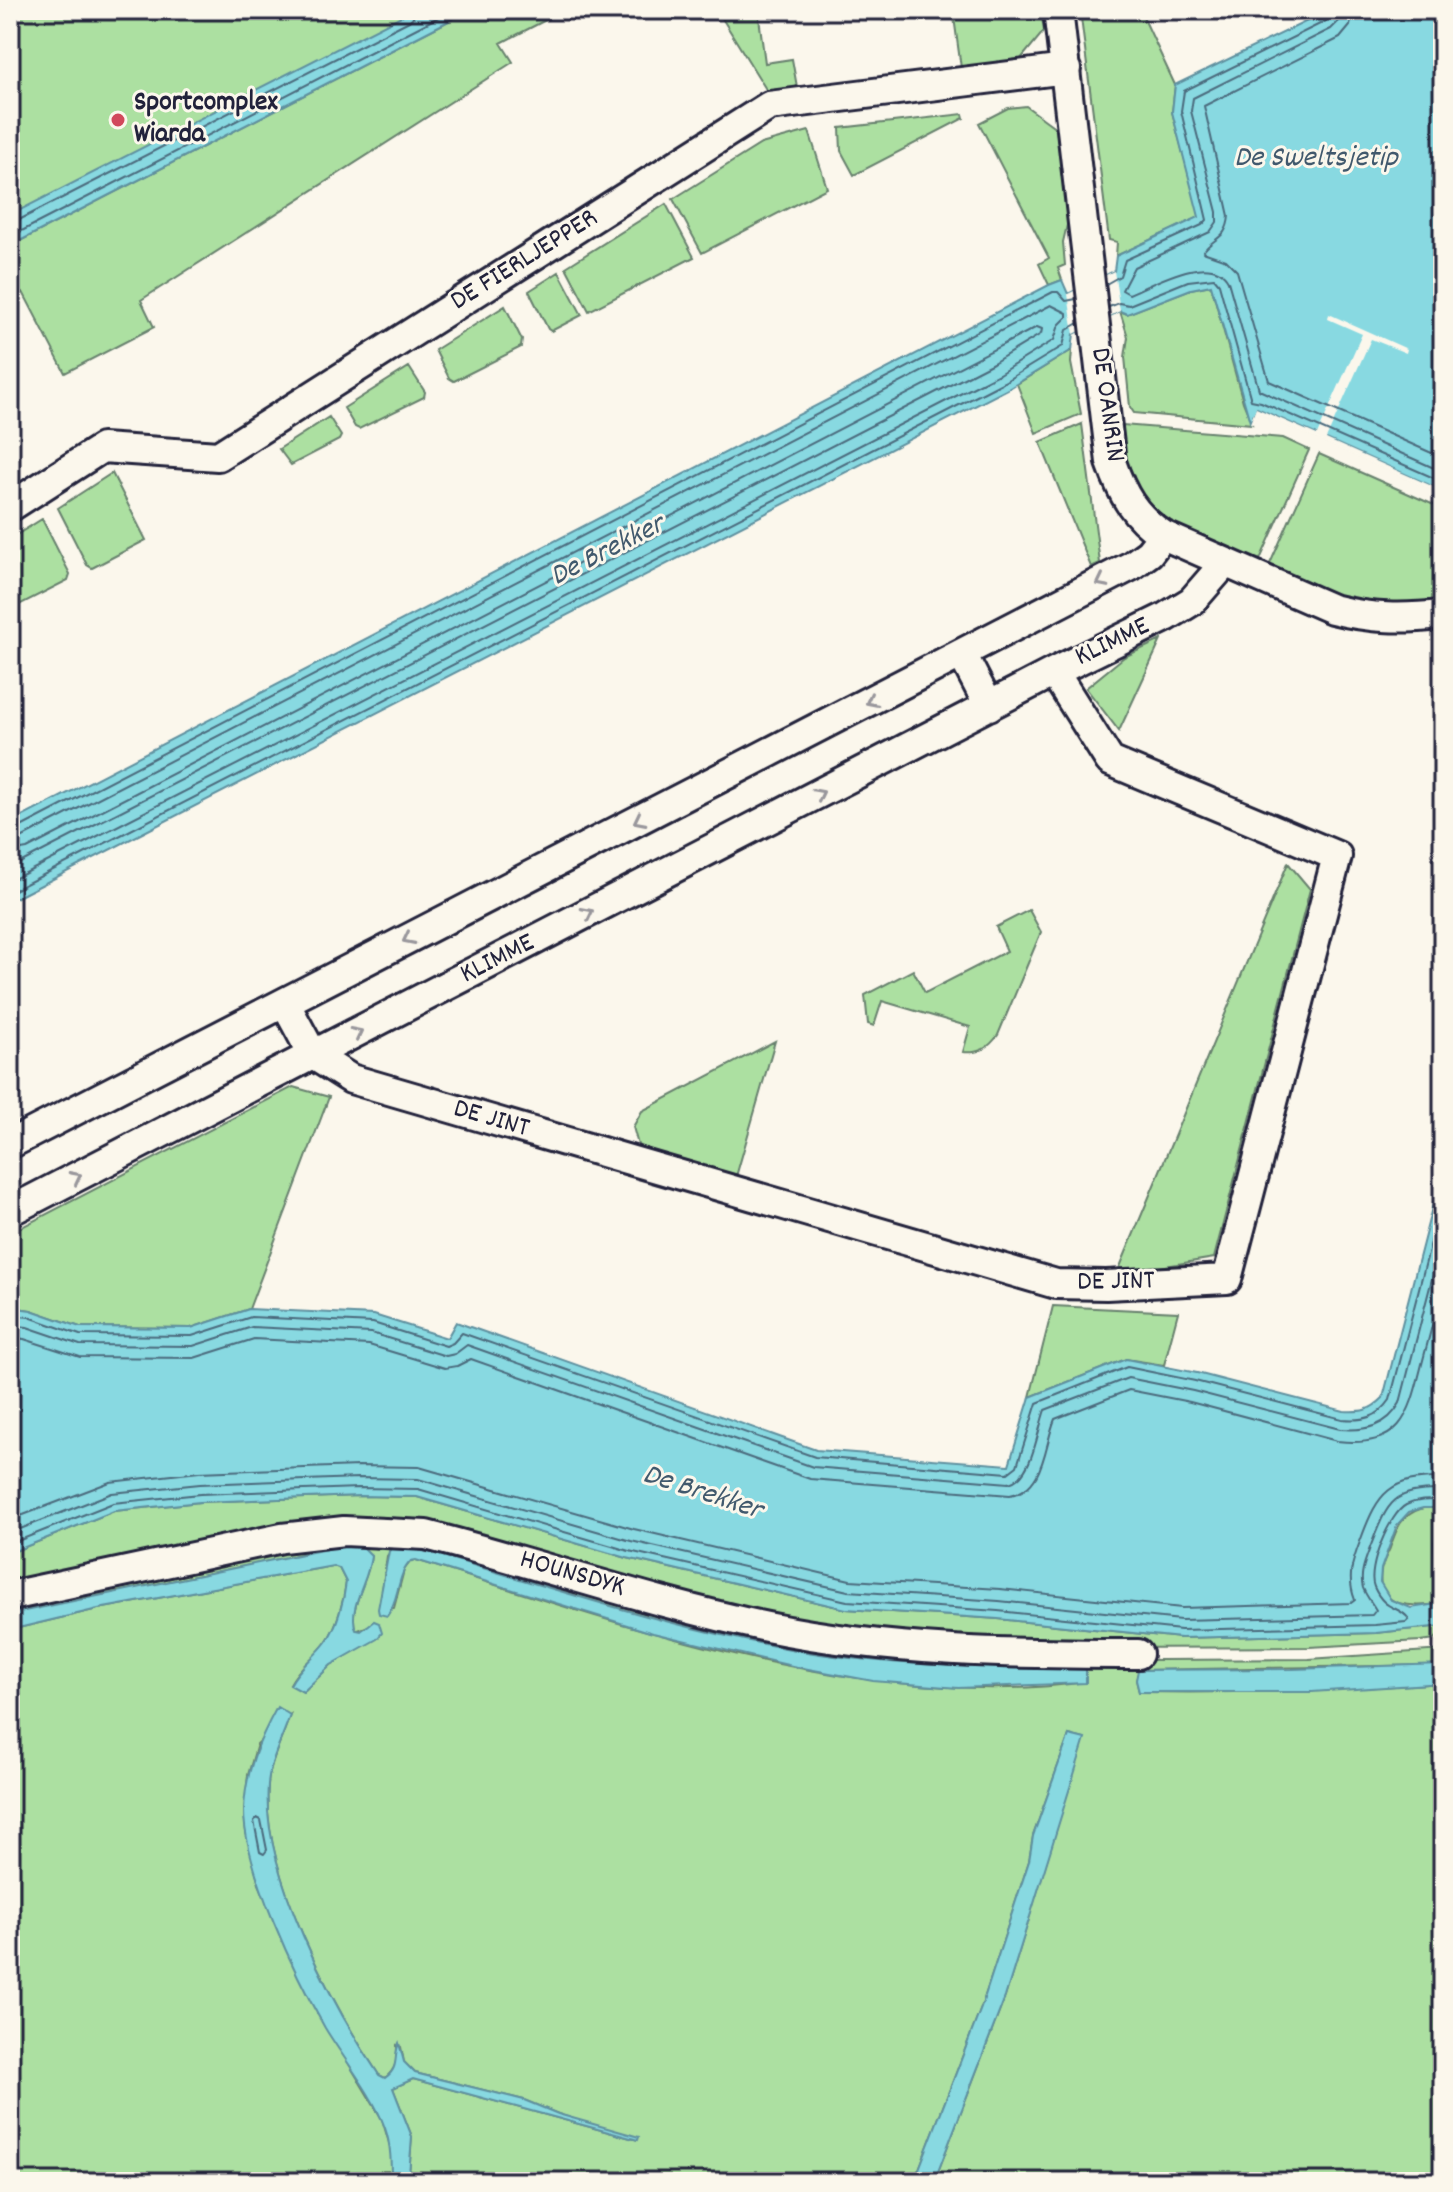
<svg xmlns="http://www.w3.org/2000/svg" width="1453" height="2192" font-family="Dekko,sans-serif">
<rect width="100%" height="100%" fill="#fbf7ec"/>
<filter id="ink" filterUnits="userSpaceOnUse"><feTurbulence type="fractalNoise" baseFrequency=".0125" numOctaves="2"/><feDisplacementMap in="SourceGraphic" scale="16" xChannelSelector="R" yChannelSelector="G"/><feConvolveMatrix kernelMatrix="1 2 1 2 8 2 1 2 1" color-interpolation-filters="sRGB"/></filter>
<g filter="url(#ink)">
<path fill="#ace0a1" stroke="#67816e" stroke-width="2" fill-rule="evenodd" d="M10 10H440L10 230Z
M470 10H565L501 43 513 62 141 300 154 327 65 373 23 292 10 298V246Z
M717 10H758L765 63 792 59 797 87 767 91Z
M953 10H1041L1044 31 1020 60 961 68Z
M1080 10H1140L1175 85 1172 112 1200 217 1116 256 1117 242 1109 240Z
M1026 106 1056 128 1068 221 1063 242 1065 265 1058 268 1062 280 1049 285 1039 264 1049 258 979 123 1008 108Z
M963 114 964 118 854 175 841 151 840 128Z
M809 131 827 188 702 253 673 199 761 144Z
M666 204 694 257 589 311 566 267Z
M559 272 582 315 551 331 548 329 529 291Z
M1211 285 1243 402 1252 424 1134 413 1130 407 1125 357 1128 337 1120 311 1127 314 1191 289Z
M505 306 522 340 521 347 454 381 449 378 435 350Z
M1072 350 1071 363 1081 414 1036 433 1017 384Z
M409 367 425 392 424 397 359 429 355 427 344 408Z
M329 417 341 436 339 440 291 465 279 449Z
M1082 424 1100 563 1091 567 1040 442Z
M1122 425 1283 438 1309 450 1259 562C1218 543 1151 525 1132 480 1125 463 1125 443 1122 425Z
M1319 454 1443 509V601C1416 603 1389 606 1362 602 1330 596 1299 579 1269 566Z
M112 473 146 540 92 568 87 565 58 508Z
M42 519 70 574 68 580 17 606 11 604 10 539Z
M1161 640 1119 731 1086 688 1124 657Z
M1288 863 1310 889 1214 1258 1117 1274Z
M1029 910 1041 932 998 1035C989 1048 979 1054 963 1052L970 1027 882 1001 874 1026 868 1024 865 995 913 970 925 993 1007 951 996 927Z
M775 1041 735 1180 644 1151 638 1145 633 1127 642 1111Z
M293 1087 329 1097 249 1309 191 1328 80 1327 31 1310 10 1307V1233Z
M1053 1306 1178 1312 1164 1365 1126 1359 1030 1397Z
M359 1496 417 1497 627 1558 846 1609 998 1619 1181 1638 1376 1633 1442 1626 1443 1629 1435 1639 1421 1641 1309 1647 1096 1648 847 1634 427 1529 10 1590V1553L114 1511 200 1502Z
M1423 1508H1441L1434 1542 1439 1604C1415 1607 1375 1609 1381 1571 1382 1563 1387 1555 1390 1548 1397 1527 1401 1515 1423 1508Z
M362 1536 941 1656 1160 1660 1309 1659 1443 1650V1664L1437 1665 1139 1670 1136 1680 1139 1692C1241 1694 1341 1690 1443 1683V2182H934L1005 1997 1084 1739 1069 1735 1033 1836 1029 1861 981 2008 914 2182H413L409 2174 412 2137 393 2088 413 2079 638 2140 558 2114 524 2100 415 2073 404 2062 401 2047 397 2045C397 2059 397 2069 385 2078L379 2075C332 2005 261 1871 268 1786 269 1763 283 1737 290 1715L257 1744 248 1775 244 1811 246 1832 259 1884 308 1996 382 2119 391 2150V2182H10V1630L98 1609 333 1566 339 1568 346 1582C344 1600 337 1627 326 1642 315 1658 299 1666 290 1684L303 1692 331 1665 352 1652 368 1626 356 1631C347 1607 370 1579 371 1555L351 1544 10 1614V1602ZM393 1548C484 1560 568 1598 657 1620 734 1639 812 1656 891 1663 956 1668 1021 1668 1086 1669V1682C865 1713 626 1625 416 1560L411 1561 404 1570 394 1608 379 1611 387 1556Z"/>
<path fill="#88d9e1" stroke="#5f909f" stroke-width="2" d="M413 10H470L10 246V215Z
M1330 10H1443V491L1257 408 1250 422 1211 285 1191 289 1127 314 1120 311 1074 334 1072 350 1008 389 10 901V823L1049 285 1062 280 1068 294 1114 271 1116 256 1199 217 1172 112 1175 85Z
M1443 1165V1508H1423L1409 1512 1397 1525 1381 1569 1380 1582 1391 1600 1411 1608 1443 1603V1626L1376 1633 1181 1638 998 1619 846 1609 627 1558 417 1497 359 1496 200 1502 114 1511 10 1553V1307L31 1310 80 1327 191 1328 249 1309 374 1315 447 1338 456 1322 816 1450 1009 1465 1030 1397 1126 1359 1197 1373 1344 1411C1361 1412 1370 1411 1383 1398Z
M351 1544 361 1545 371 1555C370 1579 347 1607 356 1630L361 1631 374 1621 379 1623 382 1633 377 1639 331 1665 303 1692 290 1685C299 1667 314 1658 326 1642 337 1627 344 1601 346 1582L339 1568 333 1566 98 1609 10 1630V1614Z
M405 1547 436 1554C559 1590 680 1631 807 1652 899 1667 993 1667 1086 1669V1683L958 1688 873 1681 792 1666 653 1633 416 1560 411 1561C396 1575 400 1600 387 1616L379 1614 378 1609 389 1551 393 1548Z
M1443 1664V1683L1312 1692H1139L1136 1680 1138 1670 1292 1669Z
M277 1707 290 1715C283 1737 269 1762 268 1785 261 1871 332 2005 379 2075L385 2078C400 2068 393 2056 399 2043L404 2062 415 2073 524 2100 558 2114 639 2137 638 2140 413 2079 393 2088 412 2137 409 2174 413 2182H391C391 2163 391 2145 385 2128 374 2096 343 2058 325 2028 296 1977 244 1868 244 1811 245 1772 259 1740 277 1707Z
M1069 1735 1085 1739 1005 1997 934 2182H914L981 2008 1029 1861 1033 1836Z"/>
<path fill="#fbf7ec" d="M1114 271 1120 311 1074 334 1068 294Z
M1329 314 1407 349 1406 353 1371 339 1326 439 1443 491V495L1258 413 1253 424 1250 423 1256 408 1317 435 1362 334 1328 319Z"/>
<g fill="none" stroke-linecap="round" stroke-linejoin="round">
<path stroke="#4b6b7d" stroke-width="2" d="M1341 10 1339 21 1331 29 1193 98 1191 111 1217 212V222L1210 232 1134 267 1122 290 1129 294C1153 284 1212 250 1228 281L1259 390 1443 472
M1353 10 1350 26 1340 38 1204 106 1229 216C1227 240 1213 237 1203 252L1226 260 1237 271 1269 381 1443 458
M10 222 17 221 409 21 414 16 415 10
M10 237 452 10
M1106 284 1120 276 1125 260 1202 225 1207 220 1181 111 1184 91 1326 21 1331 10
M1109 307 1119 303 1129 305 1188 281 1214 278 1219 284 1251 400 1261 402 1443 482
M10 830 17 829 1053 292H1058L1066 301 1076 299
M10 840 21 838 1051 305 1067 313V317L1059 325 1054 340 999 374 10 881
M10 852 27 849 1037 327 1042 329 1041 334 993 363 10 868
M10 892 1004 382 1063 346 1067 330 1079 323
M10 1315 29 1317 80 1335 192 1336 251 1317 373 1323 446 1346 453 1343 462 1333 815 1457 1008 1473 1017 1466 1037 1403 1127 1367 1195 1381 1342 1419C1363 1421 1378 1418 1390 1400L1443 1196
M10 1325 27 1327 80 1345 193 1346 252 1327 371 1333 446 1356 455 1354 467 1345 813 1467 1009 1483C1033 1477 1037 1431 1045 1410L1128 1378 1193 1391 1340 1429C1365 1431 1387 1427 1400 1403L1443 1236
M10 1337 24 1339 80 1357 194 1358 254 1339 369 1345 445 1368 457 1366 471 1359 810 1479 1010 1495C1045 1489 1044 1446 1055 1419L1129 1390 1190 1402 1337 1441C1402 1448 1409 1416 1422 1364 1429 1337 1436 1311 1443 1284
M10 1520 110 1482 199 1472 358 1466 419 1467 634 1529 850 1580 1000 1589 1182 1608 1351 1603 1355 1600C1346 1577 1353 1560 1361 1539 1378 1492 1390 1477 1443 1478
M10 1533 112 1493 200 1484 358 1478 418 1479 631 1541 848 1591 999 1601 1181 1620 1372 1615 1376 1610C1372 1603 1366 1596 1363 1588 1359 1573 1366 1559 1371 1545 1388 1502 1392 1489 1443 1490
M10 1544 113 1503 200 1494 358 1488 418 1489 629 1551 847 1601 998 1611 1181 1630 1375 1625 1406 1622 1409 1619C1399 1605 1385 1612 1374 1587 1366 1570 1390 1513 1406 1505 1418 1499 1431 1500 1443 1500
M257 1818 261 1820 267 1850 264 1854 260 1852 254 1821Z"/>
<defs>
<path id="street" d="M1058 10 1111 462C1122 494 1134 516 1163 535L1332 609C1372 619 1402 619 1443 615
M10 507 102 448 218 456 769 106 1066 69
M962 654 989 706
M285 1003 313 1055 351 1079 1056 1284 1106 1285 1227 1279 1337 856 1110 761 1054 672
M10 1144 1131 566 1149 553 1163 535
M10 1200 16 1208 1054 672 1166 617 1192 601 1224 564
M10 1596 282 1538 344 1531 426 1535C540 1564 652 1603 767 1627 889 1652 1014 1654 1138 1654"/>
</defs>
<use href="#street" stroke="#22223b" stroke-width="34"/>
<use href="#street" stroke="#fbf7ec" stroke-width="28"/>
</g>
<defs><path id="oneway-chevron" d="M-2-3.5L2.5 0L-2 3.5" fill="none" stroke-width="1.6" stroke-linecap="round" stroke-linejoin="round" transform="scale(2)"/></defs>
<g stroke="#99979c">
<use href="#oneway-chevron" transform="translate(1102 582) rotate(153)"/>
<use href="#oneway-chevron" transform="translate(871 701) rotate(153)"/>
<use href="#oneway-chevron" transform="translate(819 794) rotate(-27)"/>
<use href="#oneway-chevron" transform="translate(639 820) rotate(153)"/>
<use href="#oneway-chevron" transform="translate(588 913) rotate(-27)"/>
<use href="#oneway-chevron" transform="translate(408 939) rotate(153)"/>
<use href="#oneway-chevron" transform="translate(357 1033) rotate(-27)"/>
<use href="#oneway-chevron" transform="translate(76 1177) rotate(-27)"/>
</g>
</g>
<circle fill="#d1495b" stroke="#fbf7ec" stroke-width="3" cx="118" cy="120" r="8"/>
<g text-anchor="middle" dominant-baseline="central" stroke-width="6" stroke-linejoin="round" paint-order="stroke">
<g font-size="28" font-weight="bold" fill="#22223b" stroke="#fbf7ec" text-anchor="start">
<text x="134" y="104">Sportcomplex<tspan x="134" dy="32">Wiarda</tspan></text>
</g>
<g font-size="28" fill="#22223b" stroke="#fbf7ec">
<text transform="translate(525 261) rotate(-32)">DE FIERLJEPPER</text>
<text transform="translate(1106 405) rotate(82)">DE OANRIN</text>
<text transform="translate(1113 643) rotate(-26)">KLIMME</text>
<text transform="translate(498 960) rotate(-27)">KLIMME</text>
<text transform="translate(491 1120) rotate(16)">DE JINT</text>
<text transform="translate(1116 1283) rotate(-1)">DE JINT</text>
<text transform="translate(572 1575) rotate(16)">HOUNSDYK</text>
</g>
<g font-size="30" font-style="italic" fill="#41596d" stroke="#fbf7ec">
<text x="1316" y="159">De Sweltsjetip</text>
<text transform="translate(608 552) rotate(-27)">De Brekker</text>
<text transform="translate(702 1494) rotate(18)">De Brekker</text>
</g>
</g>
<rect width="1453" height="2192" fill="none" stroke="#fbf7ec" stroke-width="40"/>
<rect x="20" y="20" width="1413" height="2152" fill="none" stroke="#22223b" stroke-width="3" filter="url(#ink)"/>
</svg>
